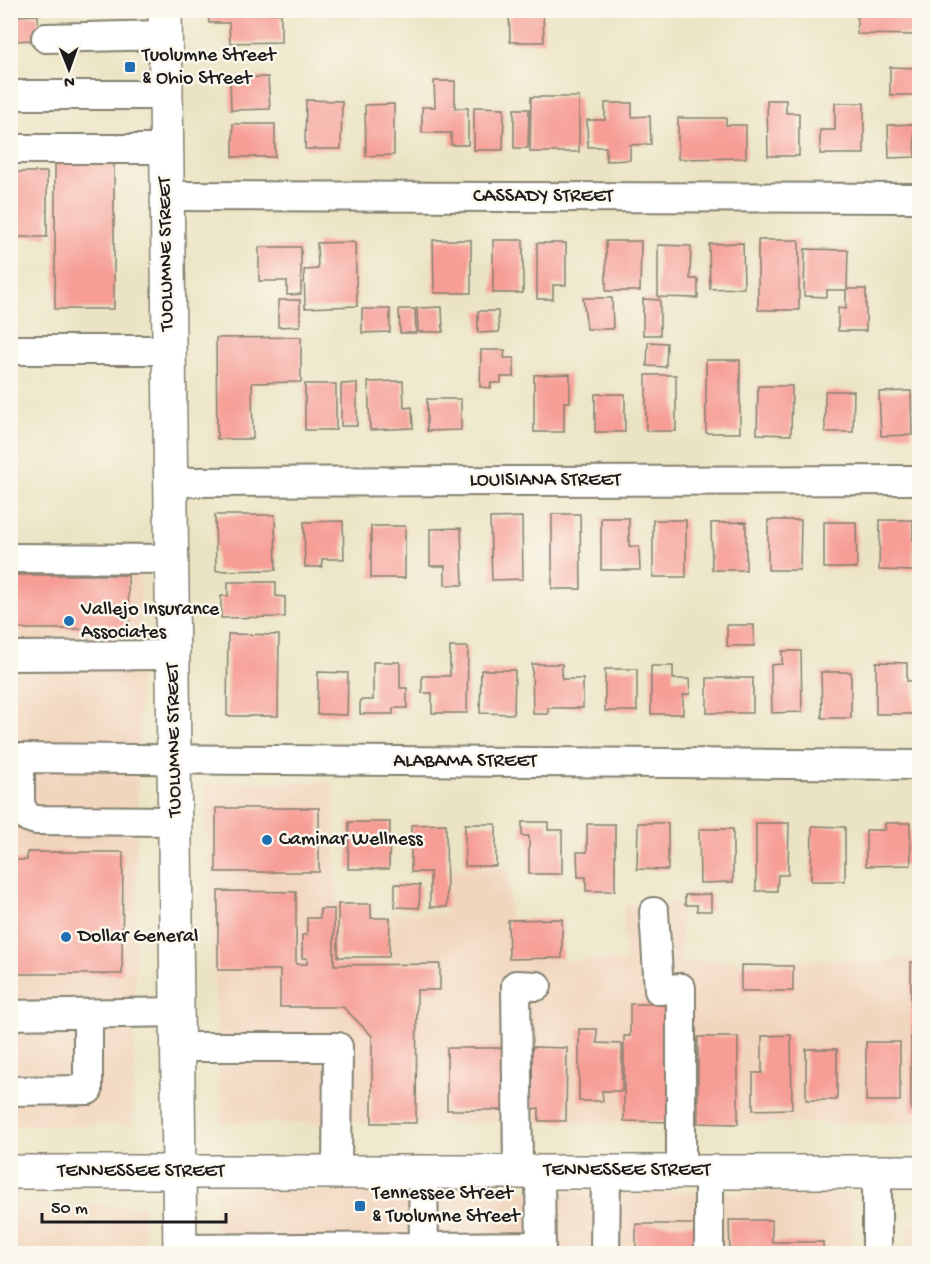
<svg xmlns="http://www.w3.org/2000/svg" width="930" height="1264" font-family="'Gochi Hand',sans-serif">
<rect width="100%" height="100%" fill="#fbf7ec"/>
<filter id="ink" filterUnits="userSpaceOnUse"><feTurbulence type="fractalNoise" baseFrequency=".0167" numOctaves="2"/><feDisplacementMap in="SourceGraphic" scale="12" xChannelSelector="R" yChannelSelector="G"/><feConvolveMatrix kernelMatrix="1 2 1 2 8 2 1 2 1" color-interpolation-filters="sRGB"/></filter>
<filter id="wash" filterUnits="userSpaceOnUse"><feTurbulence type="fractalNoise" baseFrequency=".008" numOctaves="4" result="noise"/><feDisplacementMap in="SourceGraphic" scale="24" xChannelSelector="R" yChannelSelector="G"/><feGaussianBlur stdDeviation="1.35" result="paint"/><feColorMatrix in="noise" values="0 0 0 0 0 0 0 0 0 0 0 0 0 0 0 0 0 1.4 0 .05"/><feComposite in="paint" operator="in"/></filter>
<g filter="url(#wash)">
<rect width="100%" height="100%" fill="#ebe4c4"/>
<path fill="#f1d5bd" d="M10 566 141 567 133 1125 11 1126Z
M334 782 338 962 392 961V913L447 914 448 869H510L508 959 625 961 624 905 681 904V961L919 960V1123H221L204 783Z
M216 1189 852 1193 853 1253 215 1254Z
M11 1205 144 1206V1253H11Z
M919 1217V1253H907V1227Z"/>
<g id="blocks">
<path fill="#f69d95" d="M208 10H242V14L281 13V42L230 43 229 23H209Z
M509 10H543L544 42H510Z
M857 10H920V35L857 34Z
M38 15 39 40 10 41V16Z
M890 67 920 68V95H890Z
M268 77 270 109 231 110 230 78Z
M434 81H455V108H468V145H451V133H422V107H435Z
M531 97H579V152H530Z
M306 100 342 101 341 149H305Z
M767 100H786V113H799V156H768Z
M605 103H632V117L650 116 651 144 630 145V160L606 161V147H588L587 120H605Z
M835 103H864V154H820V130H835Z
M394 104V155L366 156 365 105Z
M474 107 504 108 503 150H474Z
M514 109H529L528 148H514Z
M678 118H726V125H746V158L678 159Z
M233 124H275V157H233Z
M914 124 915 157 889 158 888 125Z
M55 161H114V309H55Z
M10 172H47V237H10Z
M433 240H471V293H434Z
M493 240H523V293H493Z
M758 240H799V310H758Z
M606 241H641L640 291H606Z
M355 242 357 306 305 308 304 270 318 269 317 243Z
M537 243H566V285H553V299H537Z
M743 243 744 288 710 289 709 244Z
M658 245 691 246 690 279H698V298L658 297Z
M259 247H301V294L287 295V281H259Z
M805 249 848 250 847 289H866V331H838V308L846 309V290H827V297L804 296Z
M583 298H612L613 329H587Z
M643 299 660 300V335H643Z
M278 300H300V326L278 327Z
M442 307 443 332H418L417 308Z
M362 309H390V332L362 333Z
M399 309H415L416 333H400Z
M478 311H498L499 332 478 333Z
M301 337V382L252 383 253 439H217L216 338Z
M648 342 667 343 666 367 647 366Z
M481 350H505L504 358H514V377H501V383H491V388L480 387Z
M706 360H740V433H706Z
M570 374V402H564V432H534V375Z
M646 375H676V431H646Z
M403 381 404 408 412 407 413 428 370 430 368 382Z
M357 383V426H341V384Z
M305 384H336V430H305Z
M758 386H792L791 435 757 434Z
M825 391H854L853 432H825Z
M911 391 912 435 881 436 879 392Z
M595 394H625V432H595Z
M427 399H461V430L427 431Z
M552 514H580L581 589H552Z
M215 515H275L276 570 216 571Z
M522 517 523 579 492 580 490 518Z
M601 518H629V546L639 547 640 570H601Z
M653 520H686V577H653Z
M768 520H801L800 570H768Z
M880 520H913V571L879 570Z
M343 521 344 559H322V567H305L304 522Z
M746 522V570H712L711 523Z
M824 522H856L857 568H824Z
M371 526H405V578H371Z
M461 528 463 585H445V566H430V529Z
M10 575H128L129 629H10Z
M228 582H276V596L285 597V617L221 618V596H228Z
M727 625H754V646H727Z
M228 634 279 635 278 716H227Z
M450 647H468L467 713H432V693H422V676H450Z
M782 651H801L802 712 772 713 771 665 782 664Z
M373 662H400V688H407V708H393V714H360V700H373Z
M876 662 907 663V681H914V714H876Z
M532 664H562V679H583V708H548V714H533Z
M651 666H673V679H689L690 694 683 695V714H651Z
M605 669H637V711H605Z
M481 670H515L514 714 480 713Z
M318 672 348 673 347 715 317 714Z
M821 672H851V718H822Z
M707 678H753V713H707Z
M216 808H319V872H216Z
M349 822H390L389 869H348Z
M522 822H548V830H562V874H529V836H522Z
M638 823H668V870L637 869Z
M756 823H789L788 875H778L777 891H756Z
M885 823H910L911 865 866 866V830H885Z
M446 824 447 907H430V872H411V825Z
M465 824H496V866H465Z
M587 824H615V891H586V877H578L577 852H587Z
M812 826 845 827V881H811Z
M699 829H733V882L700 883Z
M27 852H123L122 974H10V860H27Z
M395 884 420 885 419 908 395 907Z
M218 891 296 892V964H307V958H302V935H307V918H320V909H334V965L440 964V990H417L416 1123H372V1036L343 1007H280V970H218Z
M711 894V911H697V905H685V895Z
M338 904H371V918H390L389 957H338Z
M562 919V958L509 959 508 920Z
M911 962H920V1111H911Z
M741 965 793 966V991H741Z
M630 1004H672L671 1122 624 1121V1036H630Z
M579 1029H597V1043L622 1044V1091H602L603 1101H579Z
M791 1035 792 1109 753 1110V1073H762V1036Z
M698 1037H738V1124L698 1123Z
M866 1042H900V1101H866Z
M532 1047 567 1048 566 1121H539V1108L532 1109Z
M447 1048H505V1110H447Z
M806 1049H837V1100H806Z
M729 1220H772V1242H823V1254H730Z
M636 1224H701V1254H636Z"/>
</g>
</g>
<g filter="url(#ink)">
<use href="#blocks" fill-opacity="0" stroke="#848070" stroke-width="1.5"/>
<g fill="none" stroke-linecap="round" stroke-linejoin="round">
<defs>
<path id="minor" d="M46 38 165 35
M19 95H166
M10 149H166
M167 196 920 198
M10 350H168
M171 482 920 480
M10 558 172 559
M10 656 173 655
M10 758 920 765
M20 758V805L27 817 36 820 177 821
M654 912 659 990 681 988V1171
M10 1015 179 1012
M179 1047H338L337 1172
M10 1091 88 1090V1014
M423 1171 424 1247
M518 1171 516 985 537 986
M540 1171 541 1254
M180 1249 540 1246
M605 1254 606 1171
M709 1254V1171
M877 1254V1172"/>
<path id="major" d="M165 10 180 1254
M10 1172H920"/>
</defs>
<use href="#minor" stroke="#848070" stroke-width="32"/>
<use href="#major" stroke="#848070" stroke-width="36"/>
<use href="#minor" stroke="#fff" stroke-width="28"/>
<use href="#major" stroke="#fff" stroke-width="33"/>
</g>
</g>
<g fill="#1f6fb2" stroke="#fbf7ec" stroke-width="2">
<rect x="124" y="61" width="12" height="12" rx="3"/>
<circle cx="69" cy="621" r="6"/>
<circle cx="267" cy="840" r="6"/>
<circle cx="66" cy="937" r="6"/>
<rect x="354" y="1200" width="12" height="12" rx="3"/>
</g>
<g text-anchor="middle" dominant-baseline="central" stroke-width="5" stroke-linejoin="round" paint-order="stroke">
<g font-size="20" fill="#1c1c1c" stroke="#fbf7ec" text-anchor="start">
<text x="142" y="56">Tuolumne Street<tspan x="142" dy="23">&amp; Ohio Street</tspan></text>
<text x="81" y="610">Vallejo Insurance<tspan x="81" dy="23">Associates</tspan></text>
<text x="279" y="840">Caminar Wellness</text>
<text x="78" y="937">Dollar General</text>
<text x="372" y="1194">Tennessee Street<tspan x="372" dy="23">&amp; Tuolumne Street</tspan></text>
</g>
<g font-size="20" fill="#1c1c1c" stroke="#fbf7ec">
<text x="543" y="197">CASSADY STREET</text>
<text transform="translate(167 254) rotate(-91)">TUOLUMNE STREET</text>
<text x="545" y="481">LOUISIANA STREET</text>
<text transform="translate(175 740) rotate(-91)">TUOLUMNE STREET</text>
<text x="465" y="762">ALABAMA STREET</text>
<text x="627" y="1171">TENNESSEE STREET</text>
<text x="141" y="1172">TENNESSEE STREET</text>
</g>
</g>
<rect width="930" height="1264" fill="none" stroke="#fbf7ec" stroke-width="36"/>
<g transform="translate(69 69) rotate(179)" stroke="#fbf7ec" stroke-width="4.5" paint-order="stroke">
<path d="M0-4.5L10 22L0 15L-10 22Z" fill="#1c1c1c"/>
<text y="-9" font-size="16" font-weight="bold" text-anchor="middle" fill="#1c1c1c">N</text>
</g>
<path d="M42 1213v9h184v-9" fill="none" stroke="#1c1c1c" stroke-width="3"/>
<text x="51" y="1213" font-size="18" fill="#1c1c1c" stroke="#fbf7ec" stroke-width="4.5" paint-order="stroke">50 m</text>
</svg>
